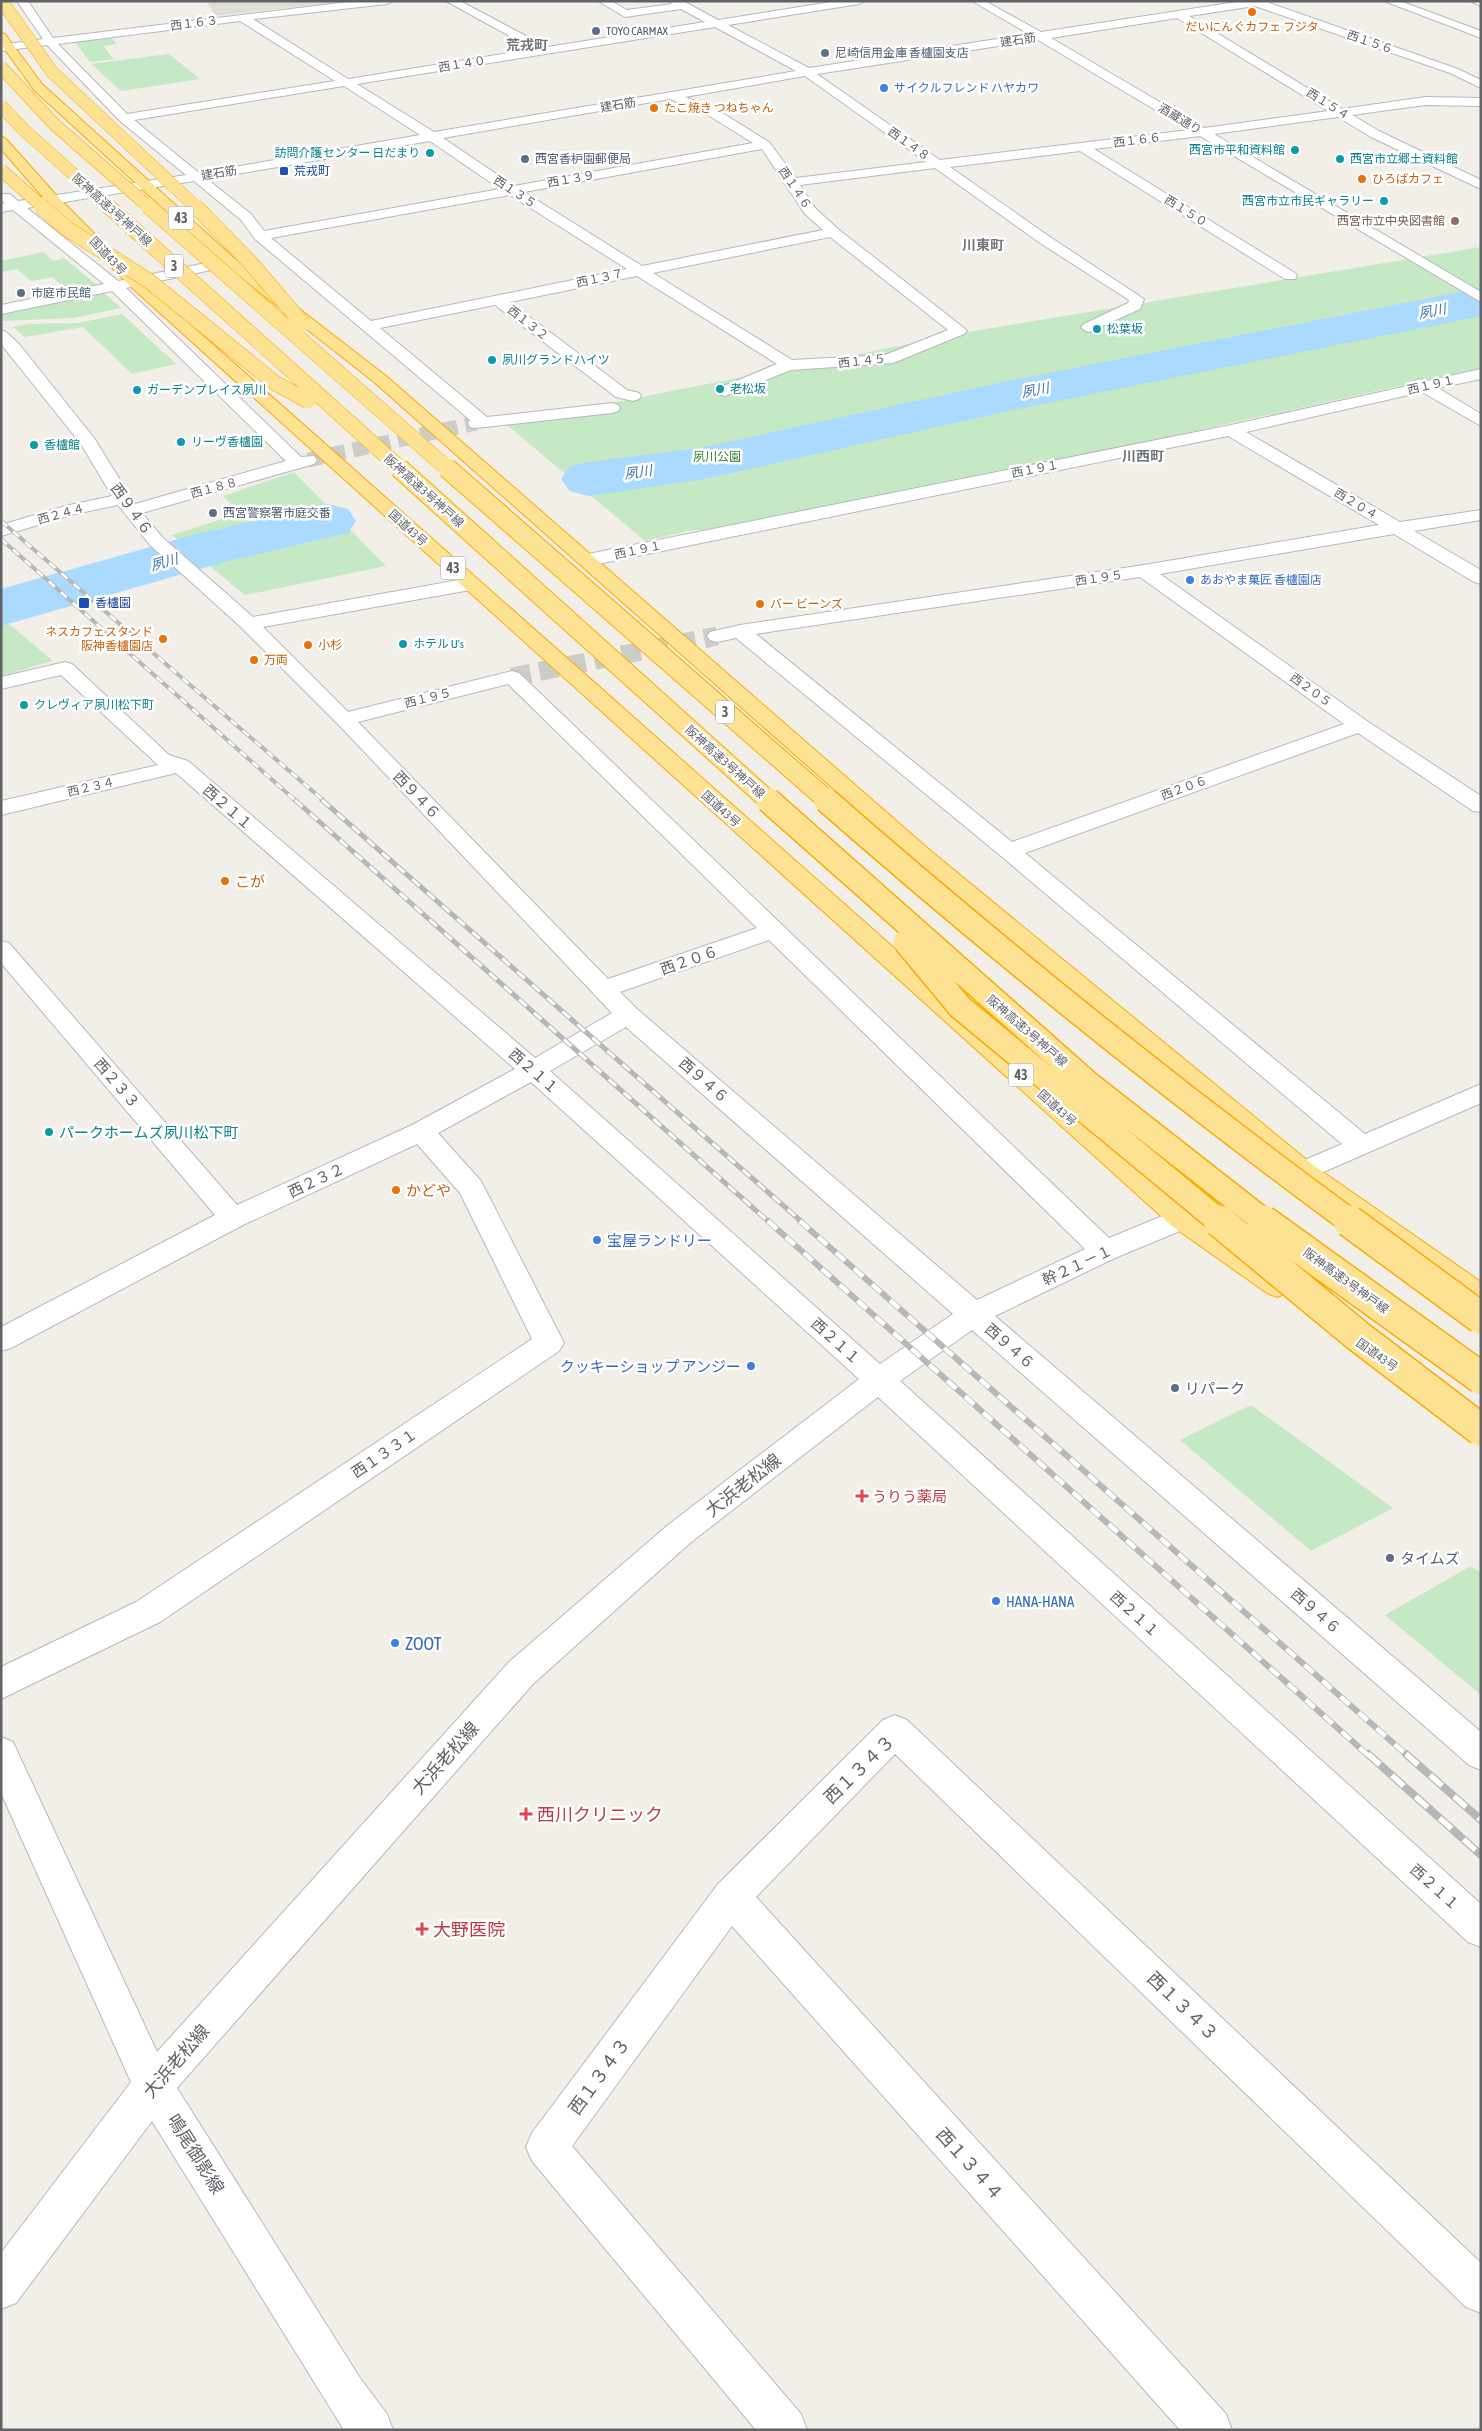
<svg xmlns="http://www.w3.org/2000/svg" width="1482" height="2431" font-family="'Asap Condensed','Noto Sans JP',sans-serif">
<rect width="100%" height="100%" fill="#f1efe8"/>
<path fill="#e1ded6" d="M207 1H347L215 16Z"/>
<path fill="#c5e8c5" d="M111 37 117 44 103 46 114 59 90 62 75 42Z
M169 54 200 79 121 91 91 64Z
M1481 247V368L1163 438 725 530H692L645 541 506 424 974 331Z
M44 252 53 261 64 258 97 285 67 291 52 277 31 281 17 269 1 272V261Z
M104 293 121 308 73 318 1 321V315Z
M122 314 176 364 132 374 83 327 25 337 13 327 28 324 78 323Z
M294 472 386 566 245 595 172 535 241 513 223 496Z
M1 617 53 661 1 676Z
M1251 1405 1393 1508 1311 1551 1180 1440Z
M1471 1566 1481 1573V1695L1385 1615Z"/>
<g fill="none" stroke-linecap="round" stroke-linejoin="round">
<path fill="#aadaff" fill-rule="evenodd" d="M1481 288V316L1008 411 705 479 589 496 570 491 561 479 570 467 589 462 705 447 1008 381Z
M328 504 348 509 356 521 348 533 228 561 1 626V589L193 535Z"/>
<path stroke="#ccccc8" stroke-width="15" stroke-dasharray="15 8" stroke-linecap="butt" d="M308 460 476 423"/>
<path stroke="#ccccc8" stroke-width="19" stroke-dasharray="19 9" stroke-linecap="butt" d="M512 677 717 636"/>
<defs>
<path id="minor" d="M17 1H28L53 38 356 1H392L387 4 253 19 348 79 533 49 446 1H460L547 47 705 22 681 9 625 17 598 1H611L627 10 672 4 669 1H683L718 20 837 1H864L859 4 728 25 809 68 1029 34 972 1H985L1041 32 1243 1H1271L1269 3 1458 69 1481 80V88L1450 73 1255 6 1189 16 1342 109 1425 97 1481 98V106L1425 105 1352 115 1379 131 1481 180V189L1371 137 1338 117 1214 134 1481 292V302L1200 136 1094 149 1295 273 1297 276 1295 279H1285L1080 151 950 167 1050 237 1144 299 1140 309 1089 332 1084 330 1081 327 1084 324 1128 303 1129 300 1040 243 935 168 800 185 815 208 838 229 964 328 967 331 964 334 893 363 791 370 725 396 719 394 717 391 719 388 777 364 637 276 510 302 627 390 639 393 641 396 639 399 633 401 616 397 495 305 380 328 487 417 612 403 618 405 620 408 618 411 612 413 476 428 470 427 468 423 470 420 255 239 241 220 194 181 27 208 118 281 230 258 237 262 230 266 126 288 301 457 314 456 317 460 314 464 142 513 162 537 253 617 470 578 477 580 479 584 477 588 470 590 263 627 348 712 512 671 519 673 1109 1238 1172 1212 1182 1209 1192 1212 1196 1219 1192 1226 1115 1258 995 1316 1481 1732V1770L1469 1765 972 1330 900 1381 1481 1904V1947L1468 1942 878 1397 690 1543 533 1684 177 2088 360 2378 387 2414 393 2430H344L152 2121 16 2303 1 2309V2253L131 2082 1 1793V1737L13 1742 157 2052 509 1662 668 1525 859 1379 531 1082 438 1133 481 1181 564 1343 559 1351 160 1622 1 1699V1667L136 1602 532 1339 460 1193 417 1144 243 1225 11 1348 1 1351V1327L215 1215 1 963V941L9 943 237 1205 412 1125 515 1069 176 773 1 815V801L158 765 61 675 1 689V677L65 662 72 664 169 755 188 761 535 1058 612 1013 337 723 242 628 150 545 118 505 75 514 1 536V525L65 506 112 496 81 444 1 344V330L6 332 19 344 94 438 135 504 286 461 112 291 1 314V305L104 284 13 210 1 212V204L5 203 1 201V194H10L18 201 186 175 120 121 47 45 1 51V45L43 39ZM1177 18 1328 111 1204 128 1051 38ZM240 21 335 81 127 114 58 44ZM715 27 796 71 434 132 357 84ZM1038 40 1189 130 940 160 817 74ZM805 76 926 162 796 178 769 142 716 109 685 97ZM344 86 420 135 199 173 134 120ZM670 99 708 115 753 143 514 186 443 138ZM430 141 500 189 264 231 251 214 207 179ZM762 149 805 214 823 230 642 266 524 192ZM510 195 627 269 371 321 271 238ZM830 237 948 330 885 355 792 360 653 273ZM508 684 757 928 608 979 358 722ZM769 940 1085 1249 977 1300 637 1009 620 992ZM626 1027 953 1314 880 1364 550 1071Z
M1384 1H1400L1481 31V38Z
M1470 1H1481V6Z
M1481 369V379L1438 388 1481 414V426L1422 392 1246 432 1400 522 1481 510V520L1414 531 1481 570V584L1474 582 1394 534 1160 574 1367 721 1481 796V812L1473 811 1358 733 1025 853 1365 1134 1481 1084V1103L1303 1181 1293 1179 1290 1172 1293 1165 1342 1144 1001 856 736 638 717 642 710 640 707 636 710 632 740 625 1144 565 1379 525 1228 436 588 566 581 564 579 560 581 556 588 554 1231 425 1412 385 1414 381 1420 379 1427 381ZM1140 577 1344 724 1012 842 756 634Z
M895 1715 907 1720 1481 2263V2313L1466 2307 895 1754 756 1897 1226 2414 1232 2430H1180L732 1926 572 2146 801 2414 807 2430H756L532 2161 526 2147 532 2133 718 1884 883 1720Z"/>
<path id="highway" d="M1 33 5 34 42 84 235 259 386 376 932 852 1313 1165 1481 1282V1308L1471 1305 1293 1179 916 862 374 382 225 265 34 90 1 44Z
M1 137 5 138 58 197 139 279 1192 1212 1287 1279 1291 1286 1287 1293 1277 1297 1267 1293 1172 1226 129 285 48 203 1 149Z"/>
</defs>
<use href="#minor" stroke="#b5b8bc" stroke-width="2"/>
<use href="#highway" stroke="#f9ab00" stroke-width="2"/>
<use href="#minor" fill="#fff" fill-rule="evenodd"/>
<use href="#highway" fill="#fde293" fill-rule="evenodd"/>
<defs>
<path id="rail-far3" d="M1 521 324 801
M1 539 296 801"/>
<path id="rail-far2" d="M295 800 769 1222
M322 800 802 1222"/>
<path id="rail-far1" d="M768 1221 1369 1756
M800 1221 1408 1756"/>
<path id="rail" d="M1368 1754 1481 1855
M1406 1754 1481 1820"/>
</defs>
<use href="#rail-far3" stroke="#b6b7b8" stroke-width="4"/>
<use href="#rail-far2" stroke="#b6b7b8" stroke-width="5"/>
<use href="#rail-far1" stroke="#b6b7b8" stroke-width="6"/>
<use href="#rail" stroke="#b6b7b8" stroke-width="8"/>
<use href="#rail-far3" stroke="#fff" stroke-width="2.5" stroke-dasharray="8" stroke-linecap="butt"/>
<use href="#rail-far2" stroke="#fff" stroke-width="3" stroke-dasharray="10" stroke-linecap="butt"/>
<use href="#rail-far1" stroke="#fff" stroke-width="4.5" stroke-dasharray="12" stroke-linecap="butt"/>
<use href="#rail" stroke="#fff" stroke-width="5.5" stroke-dasharray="16" stroke-linecap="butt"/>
<defs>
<path id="highway-bridge-far4" d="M6 7 52 72 196 207
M1 67 55 125 149 207
M1 106 24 130 110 207
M1 170 43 207"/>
<path id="highway-bridge-far3" d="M41 206 66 228 149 281 275 383 308 401
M108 206 401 469
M148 206 448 469
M195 206 247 259 303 324"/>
<path id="highway-bridge-far2" d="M399 468 769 801
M447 468 828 801"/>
<path id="highway-bridge-far1" d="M768 800 1090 1085 1265 1222
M826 800C995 948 1170 1089 1351 1222
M906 942 960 1007 1220 1222"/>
<path id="highway-bridge" d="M1219 1221 1358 1336 1481 1430
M1263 1221 1481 1378
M1349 1221 1481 1318"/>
</defs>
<use href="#highway-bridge-far4" stroke="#f9ab00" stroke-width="13" stroke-linecap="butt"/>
<use href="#highway-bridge-far3" stroke="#f9ab00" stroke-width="16" stroke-linecap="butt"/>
<use href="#highway-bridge-far2" stroke="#f9ab00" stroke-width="21" stroke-linecap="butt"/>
<use href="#highway-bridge-far1" stroke="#f9ab00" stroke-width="27" stroke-linecap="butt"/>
<use href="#highway-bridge" stroke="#f9ab00" stroke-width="34" stroke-linecap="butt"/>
<use href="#highway-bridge-far4" stroke="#fde293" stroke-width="12"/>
<use href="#highway-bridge-far3" stroke="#fde293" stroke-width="15"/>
<use href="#highway-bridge-far2" stroke="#fde293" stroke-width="19"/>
<use href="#highway-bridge-far1" stroke="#fde293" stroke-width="24"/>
<use href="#highway-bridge" stroke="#fde293" stroke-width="31"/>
</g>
<g fill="#e8710a" stroke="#fff" stroke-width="2">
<circle cx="1252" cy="12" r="5"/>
<circle cx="654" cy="108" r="5"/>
<circle cx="1362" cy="179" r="5"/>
<circle cx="760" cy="604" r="5"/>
<circle cx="163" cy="639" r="5"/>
<circle cx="308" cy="645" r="5"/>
<circle cx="254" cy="660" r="5"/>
<circle cx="225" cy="881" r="5"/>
<circle cx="396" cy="1190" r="5"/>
</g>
<g fill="#5c6f8a" stroke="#fff" stroke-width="2">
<circle cx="596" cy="31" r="5"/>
<circle cx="825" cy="53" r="5"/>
<circle cx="525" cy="159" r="5"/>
<circle cx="21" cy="293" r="5"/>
<circle cx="213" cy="513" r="5"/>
<circle cx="1175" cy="1388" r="5"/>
<circle cx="1390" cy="1558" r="5"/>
</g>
<g fill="#3f7fe0" stroke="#fff" stroke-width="2">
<circle cx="884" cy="88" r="5"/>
<circle cx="1190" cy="580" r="5"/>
<circle cx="597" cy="1240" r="5"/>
<circle cx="751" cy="1366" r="5"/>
<circle cx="996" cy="1601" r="5"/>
<circle cx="395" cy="1643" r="5"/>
</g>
<g fill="#0f9aa8" stroke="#fff" stroke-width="2">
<circle cx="1295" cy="150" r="5"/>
<circle cx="430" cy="153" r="5"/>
<circle cx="1340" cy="159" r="5"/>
<circle cx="1384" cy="201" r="5"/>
<circle cx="1097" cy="329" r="5"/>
<circle cx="492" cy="360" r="5"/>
<circle cx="720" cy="389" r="5"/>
<circle cx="137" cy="390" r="5"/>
<circle cx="181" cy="442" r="5"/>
<circle cx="34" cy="445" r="5"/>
<circle cx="403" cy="644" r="5"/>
<circle cx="24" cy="705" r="5"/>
<circle cx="49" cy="1132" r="5"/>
</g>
<g fill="#1a4fb4" stroke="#fff" stroke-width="2">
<rect x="279" y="166" width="10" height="10" rx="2.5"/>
<rect x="78" y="597" width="12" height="12" rx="2.5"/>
</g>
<circle fill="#8d6e63" stroke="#fff" stroke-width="2" cx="1455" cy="221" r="5"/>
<g fill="#e0444e" stroke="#fff" stroke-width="2">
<path d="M859.5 1488.5h5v5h5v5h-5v5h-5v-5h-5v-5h5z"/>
<path d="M523.5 1806.5h5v5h5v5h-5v5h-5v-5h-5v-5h5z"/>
<path d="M419.5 1921.5h5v5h5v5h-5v5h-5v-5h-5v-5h5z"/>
</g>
<g text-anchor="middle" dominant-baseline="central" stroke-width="5" stroke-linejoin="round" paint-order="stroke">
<g font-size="12" fill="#5f6368" stroke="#fff">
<text transform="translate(194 23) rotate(-7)">西１６３</text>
<text transform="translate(1018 40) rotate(-9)">建石筋</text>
<text transform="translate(1370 42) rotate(19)">西１５６</text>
<text transform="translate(462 64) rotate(-9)">西１４０</text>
<text transform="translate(1328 104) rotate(32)">西１５４</text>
<text transform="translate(618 105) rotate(-10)">建石筋</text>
<text transform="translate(1180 119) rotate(31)">酒蔵通り</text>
<text transform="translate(1137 140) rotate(-7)">西１６６</text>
<text transform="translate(909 144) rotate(35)">西１４８</text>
<text transform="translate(219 173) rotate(-10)">建石筋</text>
<text transform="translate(571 179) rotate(-10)">西１３９</text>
<text transform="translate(795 188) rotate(56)">西１４６</text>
<text transform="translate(515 192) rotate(33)">西１３５</text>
<text transform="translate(112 210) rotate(42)">阪神高速3号神戸線</text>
<text transform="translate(1186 211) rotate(32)">西１５０</text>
<text transform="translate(108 256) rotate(46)">国道43号</text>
<text transform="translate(600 278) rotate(-12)">西１３７</text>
<text transform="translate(528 323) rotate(38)">西１３２</text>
<text transform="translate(862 361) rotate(-6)">西１４５</text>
<text transform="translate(1431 385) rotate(-13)">西１９１</text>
<text transform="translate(1035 469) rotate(-11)">西１９１</text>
<text transform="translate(214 488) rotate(-15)">西１８８</text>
<text transform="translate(424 491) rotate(42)">阪神高速3号神戸線</text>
<text transform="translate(1356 504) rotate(31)">西２０４</text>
<text transform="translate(61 514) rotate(-15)">西２４４</text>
<text transform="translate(408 528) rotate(42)">国道43号</text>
<text transform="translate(638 550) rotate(-12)">西１９１</text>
<text transform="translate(1099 578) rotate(-8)">西１９５</text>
<text transform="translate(1311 690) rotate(36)">西２０５</text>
<text transform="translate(428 698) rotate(-14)">西１９５</text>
<text transform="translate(725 762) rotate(42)">阪神高速3号神戸線</text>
<text transform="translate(91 787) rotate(-13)">西２３４</text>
<text transform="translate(1184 788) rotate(-20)">西２０６</text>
<text transform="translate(721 809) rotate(42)">国道43号</text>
<text transform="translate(1027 1031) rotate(41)">阪神高速3号神戸線</text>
<text transform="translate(1057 1108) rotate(42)">国道43号</text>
<text transform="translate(1346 1281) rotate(36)">阪神高速3号神戸線</text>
<text transform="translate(1377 1355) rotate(35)">国道43号</text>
</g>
<g font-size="12" fill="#c56008" stroke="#fff" text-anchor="start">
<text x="1252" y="27" text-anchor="middle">だいにんぐカフェ フジタ</text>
<text x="664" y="108">たこ焼き つねちゃん</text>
<text x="1372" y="179">ひろばカフェ</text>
<text x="770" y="604">バー ビーンズ</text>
<text x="153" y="632" text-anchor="end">ネスカフェスタンド<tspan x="153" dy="14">阪神香櫨園店</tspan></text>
<text x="318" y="645">小杉</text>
<text x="264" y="660">万両</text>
</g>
<g font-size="12" fill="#4e5e75" stroke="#fff" text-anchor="start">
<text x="606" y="31">TOYO CARMAX</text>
<text x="835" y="53">尼崎信用金庫 香櫨園支店</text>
<text x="535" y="159">西宮香枦園郵便局</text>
<text x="31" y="293">市庭市民館</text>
<text x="223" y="513">西宮警察署市庭交番</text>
</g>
<g font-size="12" fill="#366cbe" stroke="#fff" text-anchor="start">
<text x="894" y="88">サイクルフレンド ハヤカワ</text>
<text x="1200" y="580">あおやま菓匠 香櫨園店</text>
</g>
<g font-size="12" fill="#0d838f" stroke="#fff" text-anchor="start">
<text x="1285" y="150" text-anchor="end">西宮市平和資料館</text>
<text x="420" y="153" text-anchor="end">訪問介護センター 日だまり</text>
<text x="1350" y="159">西宮市立郷土資料館</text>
<text x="1374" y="201" text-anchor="end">西宮市立市民ギャラリー</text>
<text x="1107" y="329">松葉坂</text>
<text x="502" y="360">夙川グランドハイツ</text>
<text x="730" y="389">老松坂</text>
<text x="147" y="390">ガーデンプレイス夙川</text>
<text x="191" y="442">リーヴ香櫨園</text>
<text x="44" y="445">香櫨館</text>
<text x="413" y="644">ホテル U's</text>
<text x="34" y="705">クレヴィア夙川松下町</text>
</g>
<g font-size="12" fill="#164399" stroke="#fff" text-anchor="start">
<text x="294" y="171">荒戎町</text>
<text x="95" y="603">香櫨園</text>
</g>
<g font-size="12" fill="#785e54" stroke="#fff" text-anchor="end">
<text x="1445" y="221">西宮市立中央図書館</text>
</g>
<g font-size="12" fill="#348238" stroke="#fff">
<text x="717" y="457">夙川公園</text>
</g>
<g font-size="14" font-weight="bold" fill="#70757a" stroke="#fff">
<text x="527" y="45">荒戎町</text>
<text x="983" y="245">川東町</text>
<text x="1143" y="456">川西町</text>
</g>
<g fill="#fff" stroke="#8f9295" stroke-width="1">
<rect x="168.5" y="206.5" width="25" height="23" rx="4"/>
<rect x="165" y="254.5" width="18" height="23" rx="4"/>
<rect x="440.5" y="556.5" width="25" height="23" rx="4"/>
<rect x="716" y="700.5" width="18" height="23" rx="4"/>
<rect x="1008.5" y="1063.5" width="25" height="23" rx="4"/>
</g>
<g font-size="14" font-weight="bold" fill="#5f6368">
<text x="181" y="218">43</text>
<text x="174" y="266">3</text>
<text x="453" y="568">43</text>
<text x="725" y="712">3</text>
<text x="1021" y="1075">43</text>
</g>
<g font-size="14" font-style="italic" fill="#4174aa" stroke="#fff">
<text transform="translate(1432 311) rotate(-11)">夙川</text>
<text transform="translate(1035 390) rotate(-11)">夙川</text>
<text transform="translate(638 472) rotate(-8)">夙川</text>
<text transform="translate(164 562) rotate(-16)">夙川</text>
</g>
<g font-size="15" fill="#5f6368" stroke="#fff">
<text transform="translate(132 509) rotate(54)">西９４６</text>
<text transform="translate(417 795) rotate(46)">西９４６</text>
<text transform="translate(228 807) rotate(41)">西２１１</text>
<text transform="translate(689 960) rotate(-19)">西２０６</text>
<text transform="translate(534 1071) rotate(41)">西２１１</text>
<text transform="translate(704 1080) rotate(41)">西９４６</text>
<text transform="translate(117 1083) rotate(49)">西２３３</text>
<text transform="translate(316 1180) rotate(-25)">西２３２</text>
<text transform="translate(1077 1265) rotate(-25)">幹２１－１</text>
<text transform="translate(836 1341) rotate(42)">西２１１</text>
<text transform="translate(1010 1346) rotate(41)">西９４６</text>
<text transform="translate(384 1453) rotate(-34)">西１３３１</text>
<text transform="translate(1316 1611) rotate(41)">西９４６</text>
<text transform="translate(1135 1614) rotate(42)">西２１１</text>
<text transform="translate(1435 1887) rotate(42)">西２１１</text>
</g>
<g font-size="15" fill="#c56008" stroke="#fff" text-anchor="start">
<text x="235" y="881">こが</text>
<text x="406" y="1190">かどや</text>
</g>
<g font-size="15" fill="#0d838f" stroke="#fff" text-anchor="start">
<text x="59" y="1132">パークホームズ夙川松下町</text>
</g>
<g font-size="15" fill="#366cbe" stroke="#fff" text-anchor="start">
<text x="607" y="1240">宝屋ランドリー</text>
<text x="741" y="1366" text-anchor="end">クッキーショップ アンジー</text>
<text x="1006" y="1601">HANA-HANA</text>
</g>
<g font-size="15" fill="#4e5e75" stroke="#fff" text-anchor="start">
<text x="1185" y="1388">リパーク</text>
<text x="1400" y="1558">タイムズ</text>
</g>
<g font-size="15" fill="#be3a42" stroke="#fff" text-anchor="start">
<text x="872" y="1496">うりう薬局</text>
</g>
<g font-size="18" fill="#5f6368" stroke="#fff">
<text transform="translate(743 1485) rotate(-38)">大浜老松線</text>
<text transform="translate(445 1758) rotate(-48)">大浜老松線</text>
<text transform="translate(859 1769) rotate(-44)">西１３４３</text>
<text transform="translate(1183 2006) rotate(44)">西１３４３</text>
<text transform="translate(176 2061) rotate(-49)">大浜老松線</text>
<text transform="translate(599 2076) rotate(-54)">西１３４３</text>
<text transform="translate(196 2154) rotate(58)">鳴尾御影線</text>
<text transform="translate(970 2164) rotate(48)">西１３４４</text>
</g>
<g font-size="18" fill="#366cbe" stroke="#fff" text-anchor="start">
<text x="405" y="1643">ZOOT</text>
</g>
<g font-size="18" fill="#be3a42" stroke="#fff" text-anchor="start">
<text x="537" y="1814">西川クリニック</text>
<text x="433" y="1929">大野医院</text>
</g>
</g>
<rect width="1482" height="2431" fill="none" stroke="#5f6368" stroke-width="5"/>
</svg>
